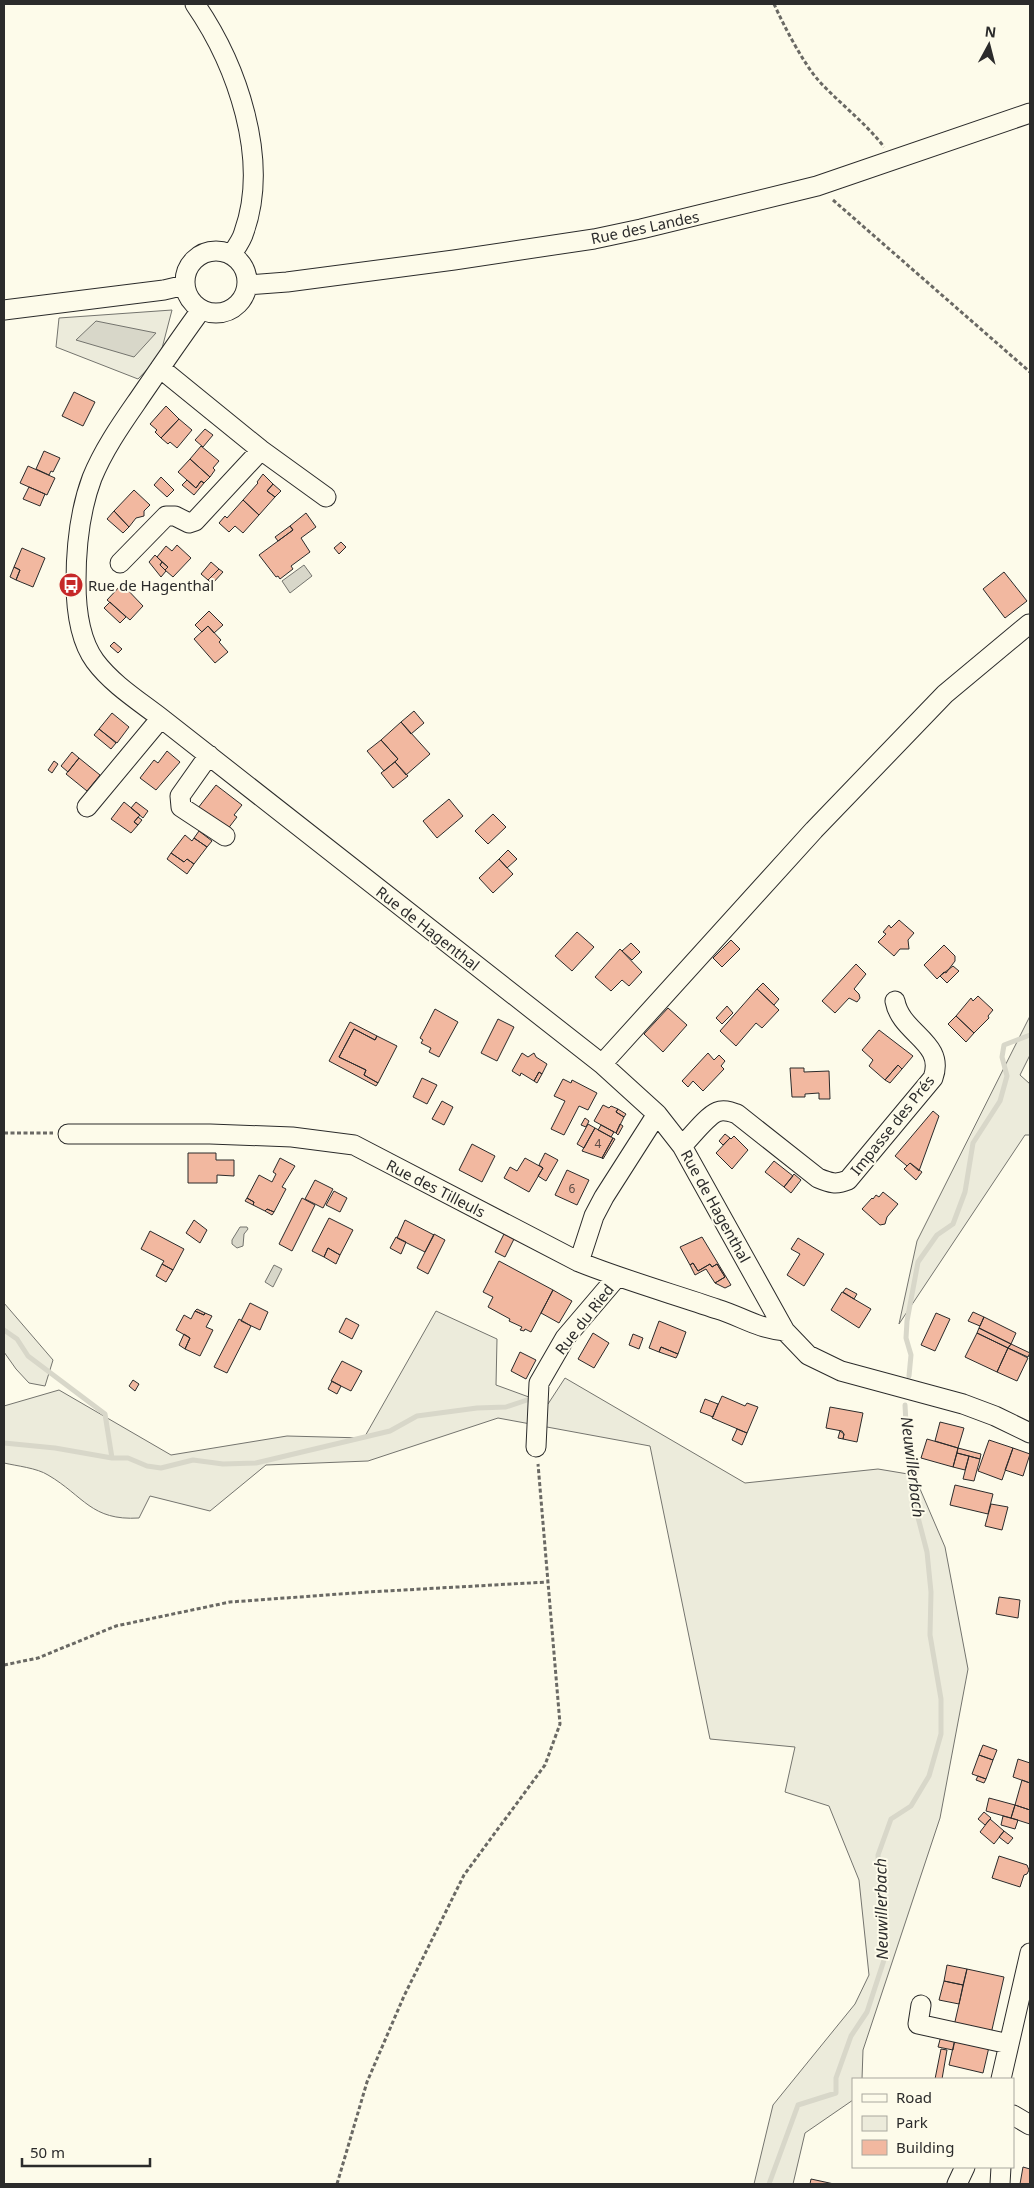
<svg xmlns="http://www.w3.org/2000/svg" width="1034" height="2188" font-family="'Noto Sans',sans-serif">
<rect width="100%" height="100%" fill="#fdfbea"/>
<path fill="#ecebdb" stroke="#74746e" d="M172 310 160 356 138 379 56 347 59 318Z
M1030 1016V1055L1020 1075 1030 1084V1135H1025L899 1324 917 1241Z
M4 1303 53 1360 45 1386 29 1383 16 1369 4 1352Z
M436 1311 497 1339 496 1385 548 1404 565 1378 745 1483 878 1469 914 1475 945 1547 968 1669 940 1818 863 2050 862 2079H853V2100L805 2133 793 2184H754L773 2105 855 2004 869 1975 859 1880 829 1806 785 1792 795 1747 710 1739 650 1446 498 1418 368 1461 266 1465 210 1511 150 1496 139 1518C91 1521 84 1496 48 1475 37 1468 17 1466 4 1463V1406L59 1390 171 1455 287 1436 364 1438Z"/>
<path fill="#d8d7c9" stroke="#74746e" d="M96 321 156 333 134 357 76 340Z
M304 565 312 576 290 593 282 581Z
M240 1227H247L248 1229 244 1234 243 1246 237 1248 232 1244V1240Z
M274 1265 282 1269 273 1287 265 1282Z"/>
<g fill="none" stroke-linecap="round" stroke-linejoin="round">
<path stroke="#d8d7c9" stroke-width="5" d="M4 1330 17 1339 28 1356 105 1414 112 1458H128L147 1466 161 1468 193 1460 223 1464 256 1463 390 1431 417 1416 477 1408 506 1407 527 1400
M909 1376 911 1355 906 1338 907 1321 918 1262 937 1235 953 1224 965 1192 973 1143 1000 1101 1007 1076 1002 1057 1004 1045 1030 1035
M4 1443 55 1448 112 1458
M769 2184 798 2105 836 2093V2078L851 2036 867 2012 884 1960 885 1923 880 1889 878 1855 891 1819 911 1806 929 1776 941 1734V1699L930 1635 931 1592 927 1552 914 1502 916 1467 907 1442 905 1405"/>
</g>
<path fill="#f2b8a0" stroke="#2b2b2b" d="M74 392 95 402 83 426 62 416Z
M166 406 179 419 161 438 155 432 157 430 150 424Z
M179 419 192 430 177 448 170 442 168 444 161 438Z
M205 429 213 435 203 447 195 440Z
M201 446 219 461 213 468 215 470 210 477 190 459Z
M44 451 60 458 53 472 51 471 49 475 36 469Z
M190 459 210 477 204 483 201 481 196 488 178 472Z
M28 466 55 478 47 495 20 483Z
M263 474 273 484 267 491 275 497 259 515 243 500 258 483 257 482Z
M161 477 174 490 167 497 154 485Z
M187 480 196 488 201 481 204 483 194 495 182 485Z
M273 484 281 491 275 497 267 491Z
M29 487 45 494 40 506 23 499Z
M134 490 150 505 144 511V516L136 518 129 527 114 511Z
M243 500 259 515 243 533 235 526 229 532 219 523 225 516 227 518Z
M114 511 129 527 123 533 107 519Z
M306 513 316 527 301 538 310 552 291 566 293 569 280 579 278 576 276 577 259 555 293 530 290 526Z
M290 526 293 530 278 541 275 537Z
M341 542 346 547 339 554 334 548Z
M177 545 191 558 173 577 165 570 168 567 157 557 166 546 172 551Z
M22 548 45 558 33 587 16 580 20 570 14 567Z
M155 555 162 562 160 565 166 571 161 577 149 562Z
M162 562 168 567 165 570 160 565Z
M211 562 219 569 208 580 201 574Z
M14 567 20 570 16 580 10 577Z
M219 569 223 572 212 584 208 580Z
M1004 572 1027 601 1005 618 983 589Z
M122 584 143 606 130 620 107 600Z
M110 602 126 617 120 623 104 608Z
M209 611 223 625 214 633 208 626 202 632 195 625Z
M208 626 221 640 219 642 228 652 215 663 194 639Z
M114 642 122 649 118 653 110 646Z
M414 711 424 723 411 734 401 722Z
M112 713 129 727 117 743 99 729Z
M401 722 430 754 406 775 395 762 398 759 381 740Z
M99 729 116 743 111 749 94 735Z
M381 740 398 759 384 771 367 751Z
M167 751 180 762 156 790 140 778 154 760 158 763Z
M72 752 79 758 68 772 61 766Z
M79 758 100 775 87 791 66 774Z
M54 761 58 764 52 773 48 770Z
M395 762 408 776 393 788 381 773Z
M216 785 242 805 234 815 237 817 227 830 198 808Z
M449 799 463 816 437 838 423 821Z
M124 802 140 815 134 822 138 825 131 833 111 819Z
M136 802 148 811 143 818 131 808Z
M493 814 506 827 488 844 475 831Z
M138 817 142 820 138 825 134 822Z
M199 831 212 841 207 847 194 838Z
M185 835 192 841 194 838 207 847 194 864 187 859 184 862 171 853Z
M508 850 517 859 507 868 499 859Z
M171 853 184 862 187 859 194 864 187 874 167 859Z
M499 859 513 874 493 893 479 878Z
M899 920 914 933 908 940 909 949H900L894 956 878 942 886 934 883 932 889 925 891 928Z
M577 932 594 947 572 971 555 956Z
M731 940 740 949 722 967 713 958Z
M631 943 640 952 632 960 622 951Z
M944 945 955 956V961L946 973 944 972 937 979 924 965Z
M620 949 642 972 629 986 622 980 611 991 595 977Z
M856 964 866 974 854 989 859 994 860 998 857 1002 849 998 835 1013 822 1001Z
M953 966 959 971 947 983 940 976Z
M763 983 779 999 774 1005 757 989Z
M757 989 779 1010 762 1028 756 1023 736 1046 720 1031Z
M978 996 993 1010 988 1016 989 1018 974 1033 956 1016 971 998 973 1001Z
M727 1006 733 1013 722 1024 716 1018Z
M668 1008 687 1025 663 1052 644 1034Z
M435 1009 458 1022 439 1057 429 1052 431 1048 421 1043 423 1040 420 1038Z
M956 1016 974 1033 966 1042 948 1024Z
M498 1019 514 1027 497 1061 481 1053Z
M350 1022 377 1036 375 1040 354 1029 339 1057 366 1070 364 1075 378 1083 376 1086 329 1061Z
M354 1029 375 1040 377 1036 397 1046 378 1083 364 1075 366 1070 339 1057Z
M879 1030 913 1056 902 1069 898 1065 885 1080 869 1066 873 1060 862 1050Z
M522 1053 528 1057 534 1053 536 1057 547 1064 542 1074 539 1072 534 1081 521 1073 520 1076 512 1071Z
M708 1053 714 1060 719 1055 725 1061 721 1066 724 1069 703 1091 693 1081 688 1087 682 1081Z
M898 1065 902 1069 890 1083 885 1080Z
M790 1068H804V1072L829 1071 830 1099H819V1093L805 1094V1097H792Z
M539 1072 542 1074 537 1083 534 1081Z
M422 1078 437 1085 427 1104 413 1097Z
M563 1079 571 1083 572 1080 597 1093 588 1110 579 1106 564 1135 551 1129 565 1101 554 1096Z
M442 1101 453 1107 444 1125 432 1119Z
M603 1105 609 1108 611 1106 618 1109 616 1112 624 1117 616 1133 594 1121Z
M618 1109 626 1114 624 1117 616 1112Z
M933 1111 939 1116 919 1171 910 1163 907 1166 895 1156Z
M585 1118 589 1121 586 1127 581 1125Z
M588 1124 595 1128 584 1148 577 1144Z
M620 1124 623 1126 618 1135 616 1133Z
M601 1125 614 1132 611 1137 598 1130Z
M595 1128 613 1138 602 1158 582 1151Z
M725 1134 730 1138 723 1145 719 1141Z
M734 1136 748 1150 732 1169 716 1153 730 1138 731 1139Z
M613 1138 615 1139 603 1159 602 1158Z
M472 1144 495 1156 482 1182 459 1170Z
M188 1153H216V1160H234V1176L217 1175V1183H188Z
M545 1153 558 1160 546 1181 538 1176 543 1168 539 1165Z
M280 1158 295 1166 282 1187 286 1189 274 1212 267 1209 265 1211 253 1205 254 1202 247 1198 259 1175 272 1182 276 1174 273 1172Z
M525 1158 543 1168 529 1192 504 1178 510 1167 517 1171Z
M774 1161 793 1176 784 1187 765 1172Z
M910 1163 922 1172 916 1180 904 1169Z
M567 1170 589 1180 577 1205 555 1195Z
M794 1174 801 1180 791 1193 784 1187Z
M315 1180 333 1189 323 1208 305 1199Z
M334 1191 347 1198 340 1212 326 1205Z
M883 1192 898 1204 887 1217 885 1224 880 1225 862 1209 872 1198 873 1199 876 1195 879 1197Z
M247 1198 254 1202 253 1205 245 1201Z
M302 1198 315 1205 292 1251 279 1244Z
M267 1209 274 1212 272 1215 265 1211Z
M329 1218 353 1230 340 1255 328 1248 324 1257 312 1251Z
M194 1220 207 1230 200 1243 186 1233Z
M405 1220 434 1235 425 1252 397 1238Z
M150 1231 184 1249 173 1270 162 1264 164 1261 141 1249Z
M434 1234 445 1240 428 1274 417 1268Z
M504 1234 514 1239 505 1257 495 1252Z
M396 1237 406 1242 401 1254 390 1248Z
M702 1237 731 1285 725 1288 715 1283 725 1277 717 1264 712 1267 710 1264 698 1271 693 1263 690 1265 680 1247Z
M798 1238 824 1254 804 1286 787 1275 800 1254 791 1249Z
M328 1248 340 1255 336 1264 324 1257Z
M499 1261 553 1290 531 1332 525 1329 524 1331 520 1330 522 1327 509 1321 510 1319 488 1307 493 1297 483 1292Z
M693 1263 698 1271 710 1264 712 1267 717 1264 725 1277 715 1283 706 1269 695 1275 690 1265Z
M162 1264 173 1270 166 1282 156 1276Z
M846 1288 857 1294 854 1299 843 1292Z
M553 1290 572 1301 559 1323 541 1313Z
M842 1292 871 1309 859 1328 831 1310Z
M250 1303 268 1312 260 1330 241 1321Z
M197 1309 205 1313 204 1315 195 1311Z
M195 1311 204 1315 205 1313 212 1316 206 1327 213 1330 200 1356 185 1349 190 1338 176 1330 184 1315 191 1319Z
M973 1312 984 1317 980 1326 968 1321Z
M936 1313 950 1319 935 1351 921 1345Z
M984 1317 1016 1333 1011 1344 979 1328Z
M346 1318 359 1325 352 1339 339 1332Z
M239 1319 251 1326 227 1373 214 1367Z
M659 1321 686 1332 678 1354 661 1347 659 1352 649 1348Z
M979 1328 1011 1344 1008 1348 977 1333Z
M593 1333 609 1343 594 1368 578 1359Z
M977 1333 1008 1348 997 1372 965 1357Z
M184 1334 190 1338 185 1349 179 1345Z
M633 1334 643 1338 639 1349 629 1345Z
M1011 1344 1030 1353 1028 1357 1008 1348Z
M661 1347 678 1354 676 1358 659 1352Z
M1008 1348 1028 1358 1017 1381 997 1372Z
M520 1352 536 1360 526 1379 511 1371Z
M342 1361 362 1371 351 1391 331 1381Z
M133 1380 139 1384 135 1391 129 1386Z
M332 1381 341 1386 337 1394 328 1389Z
M722 1396 745 1406 747 1403 758 1407 747 1433 712 1418Z
M705 1399 718 1404 713 1417 700 1412Z
M830 1407 863 1413 857 1442 843 1439 844 1434 842 1431 826 1428Z
M940 1422 964 1428 958 1448 935 1441Z
M737 1429 747 1433 742 1445 732 1440Z
M840 1431 844 1434 843 1439 838 1438Z
M927 1439 958 1448 953 1467 921 1458Z
M989 1440 1013 1448 1002 1480 978 1471Z
M958 1448 981 1454 980 1459 957 1453Z
M1013 1448 1030 1454 1023 1476 1005 1470Z
M957 1453 969 1456 965 1470 953 1467Z
M969 1456 980 1459 974 1481 963 1479Z
M955 1485 993 1494 988 1514 950 1505Z
M991 1504 1008 1507 1002 1530 985 1526Z
M999 1597 1020 1600 1018 1618 996 1614Z
M983 1745 997 1750 993 1760 979 1755Z
M979 1755 993 1760 986 1779 972 1774Z
M1018 1759 1030 1763V1783L1013 1777Z
M978 1776 986 1779 984 1783 976 1780Z
M1022 1780 1030 1783V1810L1015 1805Z
M989 1798 1015 1805 1011 1818 986 1811Z
M1015 1805 1030 1810V1824L1011 1818Z
M984 1812 991 1818 985 1825 978 1819Z
M1003 1816 1018 1820 1015 1829 1001 1825Z
M990 1819 1004 1831 994 1844 980 1832Z
M1004 1831 1013 1838 1008 1844 999 1837Z
M999 1856 1027 1865 1029 1870 1027 1874 1024 1875 1020 1887 992 1878Z
M947 1965 967 1969 963 1985 944 1981Z
M967 1969 1004 1977 991 2034 954 2026Z
M944 1981 963 1985 959 2004 939 2000Z
M941 2036 955 2039 953 2050 938 2047Z
M955 2039 989 2047 983 2073 949 2065Z
M941 2049 947 2050 942 2079H935Z
M1023 2167 1030 2169V2184H1020Z
M811 2179 834 2184H810Z"/>
<g fill="none" stroke-linecap="round" stroke-linejoin="round">
<defs>
<path id="minor" d="M195 4C237 65 270 159 244 232 242 240 236 248 231 255
M185 282a31 31 0 1 1 62 0a31 31 0 1 1-62 0Z
M247 285 287 282 454 260 594 239 641 229 817 186 1030 113
M4 310 164 290 185 285
M201 310C179 340 158 371 136 403 120 426 103 451 92 478 80 510 76 547 76 582 76 608 79 639 95 661 112 684 139 701 161 718L602 1064 657 1114 682 1146 785 1331 808 1355 841 1371 963 1404 995 1416 1030 1433
M160 368 261 450 326 497
M120 563 166 516H175L189 523 195 521 261 450
M209 755 180 796 181 807 225 836
M87 807 161 718
M602 1064 814 830 945 694 1029 624
M68 1134H210L292 1137 354 1145 579 1262C624 1280 670 1293 717 1309 743 1317 756 1328 785 1331
M682 1146C691 1137 707 1116 717 1112 724 1109 731 1112 737 1114L818 1178C830 1183 836 1185 848 1180L933 1078C946 1042 901 1034 895 1001
M579 1262 594 1216 604 1197 657 1114
M536 1447 539 1383 565 1338 617 1277
M921 2005 918 2024 1009 2044
M1001 2079 1030 1953
M1013 2115 1030 2125
M957 2184 965 2167
M1000 2184 1001 2167"/>
</defs>
<use href="#minor" stroke="#2b2b2b" stroke-width="21"/>
<path stroke="#6a6964" stroke-width="3" stroke-dasharray="4 2.5" stroke-linecap="butt" d="M774 4C784 26 803 63 819 81 840 104 865 122 884 147
M833 200 1030 372
M4 1133H53
M4 1665 38 1658 116 1626 230 1602 368 1592 547 1582
M337 2184 367 2082 404 1996 464 1875 545 1765 560 1724 538 1464"/>
<use href="#minor" stroke="#fdfbea" stroke-width="19"/>
</g>
<defs>
<symbol id="bus-disc" viewBox="-11 -11 22 22"><circle r="9.5" fill="#c62828" stroke="#fdfbea"/><path d="M-5-6H5V4H4V6H2V4H-2V6H-4V4H-5ZM-3.5-4V0h7V-4ZM-3.5 1.2v1.5H-2V1.2ZM2 1.2v1.5H3.5V1.2Z" fill="#fff"/></symbol>
</defs>
<g fill-rule="evenodd">
<use href="#bus-disc" x="57" y="571" width="28" height="28"/>
</g>
<g text-anchor="middle" dominant-baseline="central" stroke-width="4" stroke-linejoin="round" paint-order="stroke">
<g font-size="12" fill="#5d4e48">
<text x="598" y="1143">4</text>
<text x="572" y="1188">6</text>
</g>
<g font-size="15" fill="#2b2b2b" stroke="#fdfbea">
<text transform="translate(645 227) rotate(-12)">Rue des Landes</text>
<text transform="translate(428 928) rotate(38)">Rue de Hagenthal</text>
<text transform="translate(892 1125) rotate(-51)">Impasse des Prés</text>
<text transform="translate(436 1188) rotate(27)">Rue des Tilleuls</text>
<text transform="translate(716 1206) rotate(61)">Rue de Hagenthal</text>
<text transform="translate(584 1319) rotate(-52)">Rue du Ried</text>
</g>
<g font-size="15" fill="#2b2b2b" stroke="#fdfbea" text-anchor="start">
<text x="88" y="585">Rue de Hagenthal</text>
</g>
<g font-size="16" font-style="italic" fill="#2b2b2b" stroke="#fdfbea">
<text transform="translate(913 1467) rotate(83)">Neuwillerbach</text>
<text transform="translate(881 1909) rotate(-91)">Neuwillerbach</text>
</g>
</g>
<rect width="1034" height="2188" fill="none" stroke="#2b2b2b" stroke-width="10"/>
<rect x="852" y="2078" width="162" height="90" fill="#fdfbea" stroke="#a9a89e"/>
<rect x="862" y="2094" width="25" height="8" fill="#fdfbea" stroke="#a9a89e"/>
<text x="896" y="2103" font-size="15" fill="#2b2b2b">Road</text>
<rect x="862" y="2116" width="25" height="15" fill="#ecebdb" stroke="#a9a89e"/>
<text x="896" y="2128" font-size="15" fill="#2b2b2b">Park</text>
<rect x="862" y="2140" width="25" height="15" fill="#f2b8a0" stroke="#a9a89e"/>
<text x="896" y="2153" font-size="15" fill="#2b2b2b">Building</text>
<g transform="translate(989 45) rotate(7)" stroke="#fdfbea" stroke-width="4" paint-order="stroke">
<path d="M0-4L9 19L0 12L-9 19Z" fill="#2b2b2b"/>
<text y="-8" font-size="14" font-weight="bold" text-anchor="middle" fill="#2b2b2b">N</text>
</g>
<path d="M22 2158v8h128v-8" fill="none" stroke="#2b2b2b" stroke-width="2.5"/>
<text x="30" y="2158" font-size="15" fill="#2b2b2b" stroke="#fdfbea" stroke-width="4" paint-order="stroke">50 m</text>
</svg>
